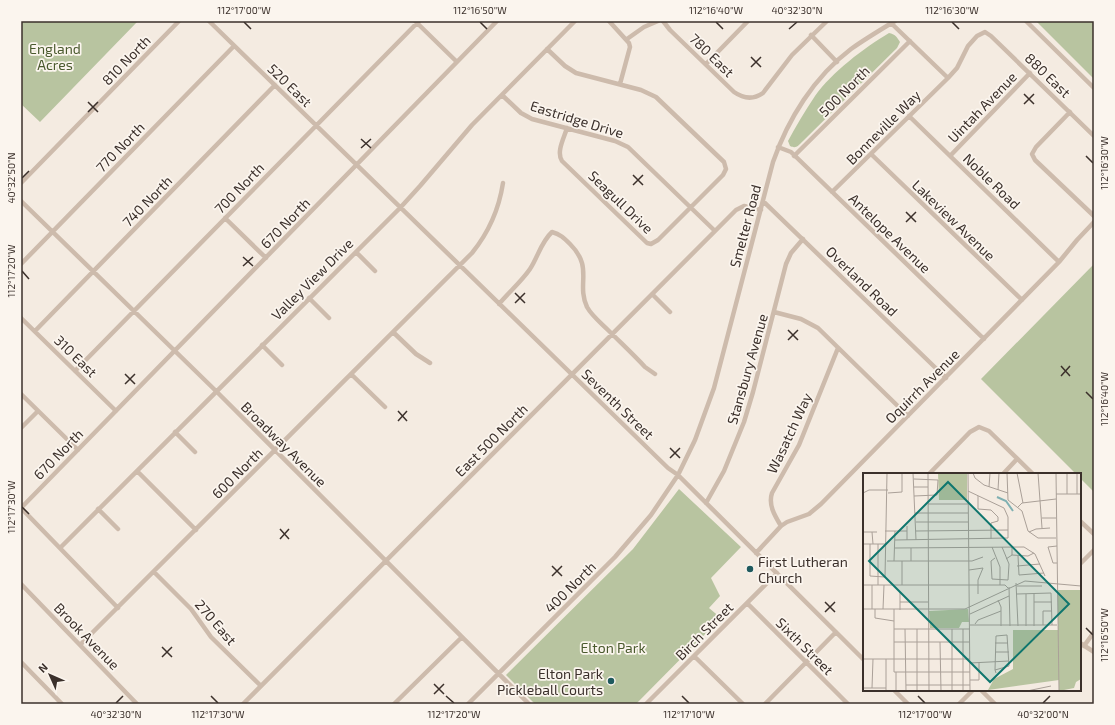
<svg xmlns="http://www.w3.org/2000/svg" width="1115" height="725" font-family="'Exo 2',sans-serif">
<rect width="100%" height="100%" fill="#f4ebe1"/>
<path fill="#b8c4a0" d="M21 21H138L40 122 21 104Z
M1036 21H1094V79Z
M889 33C895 34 897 37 900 42L897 48 803 141C798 146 796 149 790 146L788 141C796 126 805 111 815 96 832 72 864 48 889 33Z
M1094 264V492L1080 478V474H1076L981 379Z
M679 489 741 547 711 578 720 596 709 608 721 618 636 704H535L506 675 633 549Z"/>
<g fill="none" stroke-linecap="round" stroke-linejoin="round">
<path stroke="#cdbbac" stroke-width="4.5" d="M209 21 668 468 678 475 864 660
M415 21 457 62
M609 21 629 43 630 47 620 84
M663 21 670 30 734 92C744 99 753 100 763 93L792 55 827 21
M1026 21 1094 88
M891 23 948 78
M811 35 837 62
M627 39 644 27 658 21
M547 49 565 66 576 73 641 90 656 97 724 162 726 169 723 175 658 240 651 244 647 243 562 161C556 152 564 138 567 128
M706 64 748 21
M502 95 521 113 532 119 615 141 628 147 715 231
M1070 112 1036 147 1032 154 1035 160 1094 216
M909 116 1059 262
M778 147 791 152 984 339
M871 154 1022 300
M794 156 910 41
M950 156 1030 73
M21 183 179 21
M832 192 948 78 957 68 968 46 977 36 985 32 991 36 1094 136
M21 201 216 391 529 704
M763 201 946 378
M225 218 266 258
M356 252 375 271
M21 264 234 46
M652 294 670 312
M309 298 329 318
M499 304C509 292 521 282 530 269 538 257 541 242 552 232 560 234 564 238 570 244 594 268 576 283 587 307 592 316 601 323 608 330 620 342 633 354 645 367L655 374
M774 312 801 319 818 328 908 416
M21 318 116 411
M35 331 275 85
M393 332 416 354 430 363
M262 345 282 365
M75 371 419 21
M351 374 385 407
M21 394 78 450
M21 428 38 411
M175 432 195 452
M137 471 196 530
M929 474 970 432 979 427 989 431 1033 474
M1003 474 1017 459
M706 503 724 471 744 422 753 392 786 264 791 253 803 239
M21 508 497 21
M21 508 118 608
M98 509 118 529
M1080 521 1094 534
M781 526C775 516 768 505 772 493L799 445 838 348
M60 548 400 208 420 186 472 125 575 21
M756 553 781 526 787 522 809 514 821 504 1059 262 1077 240 1094 222
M1080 564 1094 550
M154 572 191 609 211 637 261 686
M21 584 137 704
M747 603 848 704
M1080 643 1094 652
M80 645 472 253C489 232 499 209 503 183
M1084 646 1094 632
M694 656 743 704
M21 662 62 704
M894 690 908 704
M981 690 995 704
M243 704 736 210 744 206 761 210
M394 704 462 637
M468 704 615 557 651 515 678 475 695 440 714 388 773 162C788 119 814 77 851 49 865 39 880 30 895 21
M646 704 777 573
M765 704 836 632
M959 704 973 690"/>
</g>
<path fill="none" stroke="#3b302b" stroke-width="1.5" d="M244 22 251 29M480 22 487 29M716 22 723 29M952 22 959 29M789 29 797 22M751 57 761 67M751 67 761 57M1024 94 1034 104M88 102 98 112M1024 104 1034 94M88 112 98 102M361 139 371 148M361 148 371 139M1086 156 1093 163M633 175 643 185M22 178 29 171M633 185 643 175M906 212 916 222M906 222 916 212M243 257 253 266M243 266 253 257M22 271 29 279M515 293 525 303M515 303 525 293M788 330 798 340M788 340 798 330M1061 366 1070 376M125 374 135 384M1061 376 1070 366M125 384 135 374M1086 392 1093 399M398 411 407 421M398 421 407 411M670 448 680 458M670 458 680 448M22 507 29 514M280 529 289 539M280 539 289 529M552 566 562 576M552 576 562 566M825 602 835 612M825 612 835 602M1086 628 1093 635M162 647 172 657M162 657 172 647M434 684 444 694M434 694 444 684M211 696 218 703M446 696 454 703M682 696 689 703M918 696 925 703M116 703 123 696M1043 703 1050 696"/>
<g fill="#1f5a5e" stroke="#fbf5ee" stroke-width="1.5">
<circle cx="750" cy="569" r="4"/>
<circle cx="611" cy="681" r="4"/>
</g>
<g text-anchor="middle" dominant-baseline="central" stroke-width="3.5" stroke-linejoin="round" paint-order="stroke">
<g font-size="14" fill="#4a5a2e" stroke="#fbf5ee">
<text x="55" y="48">England<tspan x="55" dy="16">Acres</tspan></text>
<text x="613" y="647">Elton Park</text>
</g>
<g font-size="14" fill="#3b302b" stroke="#fbf5ee">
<text transform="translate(712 55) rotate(44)">780 East</text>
<text transform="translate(126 60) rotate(-46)">810 North</text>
<text transform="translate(1048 75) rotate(44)">880 East</text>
<text transform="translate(290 85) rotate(44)">520 East</text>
<text transform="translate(844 91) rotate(-45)">500 North</text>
<text transform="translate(982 107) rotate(-46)">Uintah Avenue</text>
<text transform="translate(577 119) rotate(17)">Eastridge Drive</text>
<text transform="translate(883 127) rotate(-45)">Bonneville Way</text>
<text transform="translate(120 147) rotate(-46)">770 North</text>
<text transform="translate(992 181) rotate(44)">Noble Road</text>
<text transform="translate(239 188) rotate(-46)">700 North</text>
<text transform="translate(147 201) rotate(-46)">740 North</text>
<text transform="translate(621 202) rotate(44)">Seagull Drive</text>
<text transform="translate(954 220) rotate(44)">Lakeview Avenue</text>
<text transform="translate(285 223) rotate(-46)">670 North</text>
<text transform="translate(745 226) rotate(-75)">Smelter Road</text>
<text transform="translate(890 233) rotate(44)">Antelope Avenue</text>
<text transform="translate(312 279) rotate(-45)">Valley View Drive</text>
<text transform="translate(862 281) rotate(44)">Overland Road</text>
<text transform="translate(76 356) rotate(44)">310 East</text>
<text transform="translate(747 369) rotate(-74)">Stansbury Avenue</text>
<text transform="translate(922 386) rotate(-45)">Oquirrh Avenue</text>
<text transform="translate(618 404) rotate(44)">Seventh Street</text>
<text transform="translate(789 433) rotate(-65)">Wasatch Way</text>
<text transform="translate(491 440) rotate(-45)">East 500 North</text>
<text transform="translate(284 444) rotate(45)">Broadway Avenue</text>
<text transform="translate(58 454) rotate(-46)">670 North</text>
<text transform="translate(237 473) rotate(-45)">600 North</text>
<text transform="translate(570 587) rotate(-45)">400 North</text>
<text transform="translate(216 622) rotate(49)">270 East</text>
<text transform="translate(704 631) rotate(-45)">Birch Street</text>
<text transform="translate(87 636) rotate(46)">Brook Avenue</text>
<text transform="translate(805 646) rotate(45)">Sixth Street</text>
</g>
<g font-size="14" fill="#3b302b" stroke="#fbf5ee" text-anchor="start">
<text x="758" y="561">First Lutheran<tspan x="758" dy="16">Church</tspan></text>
<text x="603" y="673" text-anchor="end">Elton Park<tspan x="603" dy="16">Pickleball Courts</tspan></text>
</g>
</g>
<g transform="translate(863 473)">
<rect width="218" height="218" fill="#f4ebe1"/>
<path d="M75 0H104V27H76ZM195 117H218V206L213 209 211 215 196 218V207L125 217 131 206 150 196V157H195ZM105 136 106 149H99L96 155H67L66 138Z" fill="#b8c4a0"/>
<path fill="none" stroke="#7fb0b2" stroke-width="2" d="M134 24 143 28 150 38"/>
<path fill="none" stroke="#aaa098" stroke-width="1" d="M50 0 53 67M65 0 66 218M105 0 107 218M110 0 112 5 121 12 145 20M144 0 145 27 159 38 165 58 175 65H193M154 0 160 30M175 0 179 55M193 0 196 218M204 0V21M214 0V21M51 6 75 7 74 22 51 23M51 14H65M126 14 127 0M135 17 136 0M0 20 6 17H25M25 20 39 19V0M193 21H218M115 23V36L128 37 135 44V48L128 50V66M65 31H105M155 34 159 30 193 26M52 40H105M179 45H193M53 49H105M44 53V67M22 58H44M53 58 145 57M0 59H14M9 59 10 71M166 59 173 56 187 55M32 67 145 65V44L141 35 105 18M0 71H24M7 71V103L22 104 24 0M194 73 185 74 190 90H194M129 74 137 94V112M32 75 161 74 172 81 182 103M149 82 165 83 171 80M155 83 156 102 181 100M132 85 128 88 129 106 145 107 146 91 139 74M143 86 149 82V74M24 88H109L120 84M31 88 32 58M48 88V75M154 93 177 91M106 97 120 95 115 107V121M153 110 155 153M0 112H142L145 115M15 112V71M39 112V88M154 113H179M146 114 147 153M37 119V137M154 121 188 120 189 152M163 121V153M171 121V153M135 127 138 134V153M37 129H65M171 129H189M0 136H102L162 108 218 113M9 136V112M12 136V145L31 148M20 136 21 112M31 136V199H107M107 141 146 123M112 151 115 147 138 138M107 152H194M180 152V138H189M31 156H107M42 156 43 218M89 156V218M100 156V218M31 169H107M77 169 78 218M132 170H145M133 179H146M0 186H107M107 190 146 188M132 197 146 193 144 162 133 163 132 197 133 200M107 207H116V190M43 212H107M0 215H23M9 215 10 186M23 218V186M33 218V199M54 218V156M164 218 188 213"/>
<path fill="#0f766e" fill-opacity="0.15" stroke="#0f766e" stroke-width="2" d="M85 9 206 131 127 209 6 88Z"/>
<rect width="218" height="218" fill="none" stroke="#3b302b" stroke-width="2"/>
</g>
<rect width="1115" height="725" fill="none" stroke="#fbf5ee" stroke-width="44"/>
<g transform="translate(50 675) rotate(315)" stroke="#fbf5ee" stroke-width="3" paint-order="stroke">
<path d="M0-3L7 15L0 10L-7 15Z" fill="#3b302b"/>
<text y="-6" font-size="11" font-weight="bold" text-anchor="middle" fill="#3b302b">N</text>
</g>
<rect x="22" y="22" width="1071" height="681" fill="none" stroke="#3b302b" stroke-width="1.5"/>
<g font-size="10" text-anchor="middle" fill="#3b302b">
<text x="244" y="14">112°17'00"W</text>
<text x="480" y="14">112°16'50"W</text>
<text x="716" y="14">112°16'40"W</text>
<text x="797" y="14">40°32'30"N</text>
<text x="952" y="14">112°16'30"W</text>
<text transform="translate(1104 163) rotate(-90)" y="4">112°16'30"W</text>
<text transform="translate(11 178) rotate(-90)" y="4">40°32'50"N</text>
<text transform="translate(11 271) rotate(-90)" y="4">112°17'20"W</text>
<text transform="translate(1104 399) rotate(-90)" y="4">112°16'40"W</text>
<text transform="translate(11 507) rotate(-90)" y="4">112°17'30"W</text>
<text transform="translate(1104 635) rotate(-90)" y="4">112°16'50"W</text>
<text x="116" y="718">40°32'30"N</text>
<text x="218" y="718">112°17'30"W</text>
<text x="454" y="718">112°17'20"W</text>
<text x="689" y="718">112°17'10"W</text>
<text x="925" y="718">112°17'00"W</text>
<text x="1043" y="718">40°32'00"N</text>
</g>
</svg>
